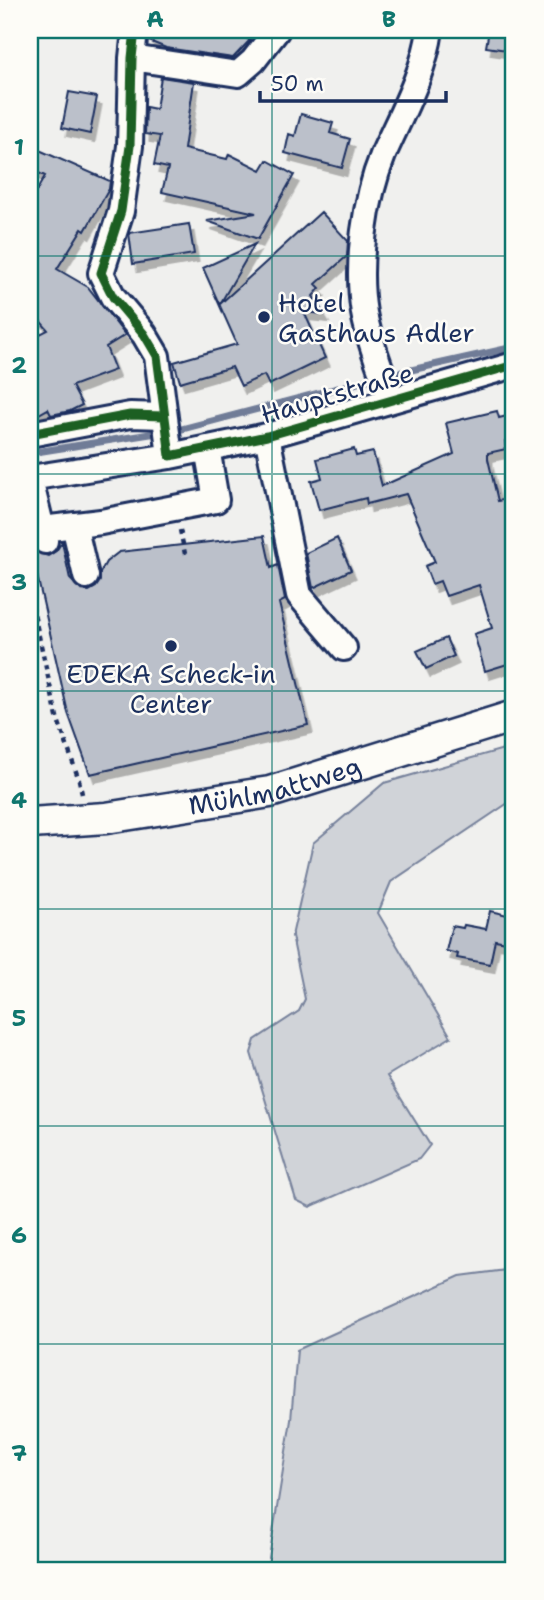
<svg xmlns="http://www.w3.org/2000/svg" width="544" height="1600" font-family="'Shantell Sans',sans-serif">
<defs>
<filter id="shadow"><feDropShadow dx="4.5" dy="8" stdDeviation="0" flood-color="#0004"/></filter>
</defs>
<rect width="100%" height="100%" fill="#f0f0ee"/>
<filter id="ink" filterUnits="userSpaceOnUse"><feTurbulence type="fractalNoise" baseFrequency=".0143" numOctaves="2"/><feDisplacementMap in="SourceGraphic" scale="14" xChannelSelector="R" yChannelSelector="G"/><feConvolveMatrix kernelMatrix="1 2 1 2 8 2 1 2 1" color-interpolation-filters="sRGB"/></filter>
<g filter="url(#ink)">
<path fill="#d0d3d8" stroke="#76819b" stroke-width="2" d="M514 746V799L391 882 378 913 451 1037 387 1076 430 1145 419 1159 310 1207 296 1200 251 1053 255 1040 299 1011 305 999 292 936 313 843 384 783Z
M514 1269V1570H267L291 1420 297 1350 460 1276Z"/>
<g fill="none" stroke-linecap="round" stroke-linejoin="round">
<path stroke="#6f7b97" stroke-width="7" d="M30 453 182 429 380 377 514 347"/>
</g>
<path fill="#bbc0ca" stroke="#1b2f5e" stroke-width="2" filter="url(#shadow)" d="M150 30H228L250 40 233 58 166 48 149 41Z
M489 30H514V51L486 47Z
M161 77 194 82 184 149 227 159 229 154 261 170 267 160 294 175 258 239 207 221 256 213 162 192 168 168 154 165 160 136 145 134 146 107 156 109Z
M69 92 97 97 90 134 62 128Z
M301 114 333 123 330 133 350 139 342 168 285 153 289 134 295 136Z
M30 146 110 181 109 189 85 231 82 229 57 269 88 287 125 335 106 347 115 370 72 386 82 405 70 411 51 415 48 409 30 419V339L48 330 30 309V202L45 176 30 169Z
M321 212 348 241 347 256 316 284 320 288 313 296 324 314 304 312 325 358 269 385 264 375 241 386 232 367 180 382 174 362 237 344 203 268 255 244 220 304Z
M189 224 194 254 133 264 129 233Z
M497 411 499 418 507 416 512 439 505 441 506 449 488 453V459L498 501 514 497V662L485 671 474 634 492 628 479 585 446 596 440 581 432 584 425 566 435 562 406 494 367 504 366 498 319 510 311 481 322 478 317 459 354 449 356 456 373 452 382 486 454 454 446 423Z
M264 536 271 568 278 565 285 600 279 603 308 725 90 774 68 713 30 544 35 552 48 556 56 551 62 542 70 579 81 590 89 591 96 587 100 581V573L106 562 119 552Z
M337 538 351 570 313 588 306 553Z
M446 638 454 656 426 669 417 651Z
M490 911 512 916 507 942 495 940 490 964 457 958 458 954 446 951 452 926 463 928 464 925 486 929Z"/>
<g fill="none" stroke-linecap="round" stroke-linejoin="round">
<defs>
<path id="minor" d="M135 30 132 58 130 146 121 211 101 273 113 297 144 334 157 356 170 456
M132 58 238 74 253 61 277 30
M391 400C382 371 369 342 364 313 356 265 365 199 383 155 401 114 424 74 430 30
M30 434 130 415 164 416
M267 436 299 595 344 648
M30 478 170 456 267 436 514 365
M30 480 45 541
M74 525 86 576
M42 529 101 522 216 500 207 448"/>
<g id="major">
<path id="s1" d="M30 823 106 818 270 792 514 716"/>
</g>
</defs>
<use href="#minor" stroke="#1b2f5e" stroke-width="30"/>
<use href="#major" stroke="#1b2f5e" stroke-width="35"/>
<path stroke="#1b2f5e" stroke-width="4.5" stroke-dasharray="5 5" stroke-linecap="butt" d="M180 530 185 554
M30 596 57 717 79 780 82 794"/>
<use href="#minor" stroke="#fdfcf7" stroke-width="24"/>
<use href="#major" stroke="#fdfcf7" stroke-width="30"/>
<defs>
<path id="cycleway" d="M135 30 132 58 130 146 121 211 101 273 113 297 144 334 157 356 170 456 267 436 514 365
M30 434 130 415 164 416"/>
</defs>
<use href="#cycleway" stroke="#fdfcf7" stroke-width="13"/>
<use href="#cycleway" stroke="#1b5e20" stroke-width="9"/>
</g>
</g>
<path fill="none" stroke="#0f766e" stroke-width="2" stroke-opacity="0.55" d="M272 30V1570M30 256H514M30 474H514M30 691H514M30 909H514M30 1126H514M30 1344H514"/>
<g fill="#1b2f5e" stroke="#fdfcf7" stroke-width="2.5">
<circle cx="264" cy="317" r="7"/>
<circle cx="171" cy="646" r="7"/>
</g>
<g text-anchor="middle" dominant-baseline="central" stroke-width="5" stroke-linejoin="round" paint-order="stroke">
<g font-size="26" fill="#1b2f5e" stroke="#fdfcf7" text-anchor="start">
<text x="278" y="302">Hotel<tspan x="278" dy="30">Gasthaus Adler</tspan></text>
<text x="171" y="673" text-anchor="middle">EDEKA Scheck-in<tspan x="171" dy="30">Center</tspan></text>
</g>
<g font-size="26" fill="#1b2f5e" stroke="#fdfcf7">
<text transform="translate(337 393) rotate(-16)">Hauptstraße</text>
<text stroke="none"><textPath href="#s1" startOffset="248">Mühlmattweg</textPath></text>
</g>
</g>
<rect width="544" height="1600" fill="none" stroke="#fdfcf7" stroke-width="77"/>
<path d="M260 91v10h186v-10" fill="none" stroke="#1b2f5e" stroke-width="3.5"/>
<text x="271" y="91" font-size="21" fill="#1b2f5e" stroke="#fdfcf7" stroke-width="5" paint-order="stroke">50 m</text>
<rect x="38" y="38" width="467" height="1524" fill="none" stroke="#0f766e" stroke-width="2.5"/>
<g font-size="23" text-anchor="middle" font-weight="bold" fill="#0f766e">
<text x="155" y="27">A</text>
<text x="389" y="27">B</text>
<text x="19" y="155">1</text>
<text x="19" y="373">2</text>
<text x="19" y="590">3</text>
<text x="19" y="808">4</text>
<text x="19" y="1026">5</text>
<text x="19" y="1243">6</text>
<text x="19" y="1461">7</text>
</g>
</svg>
